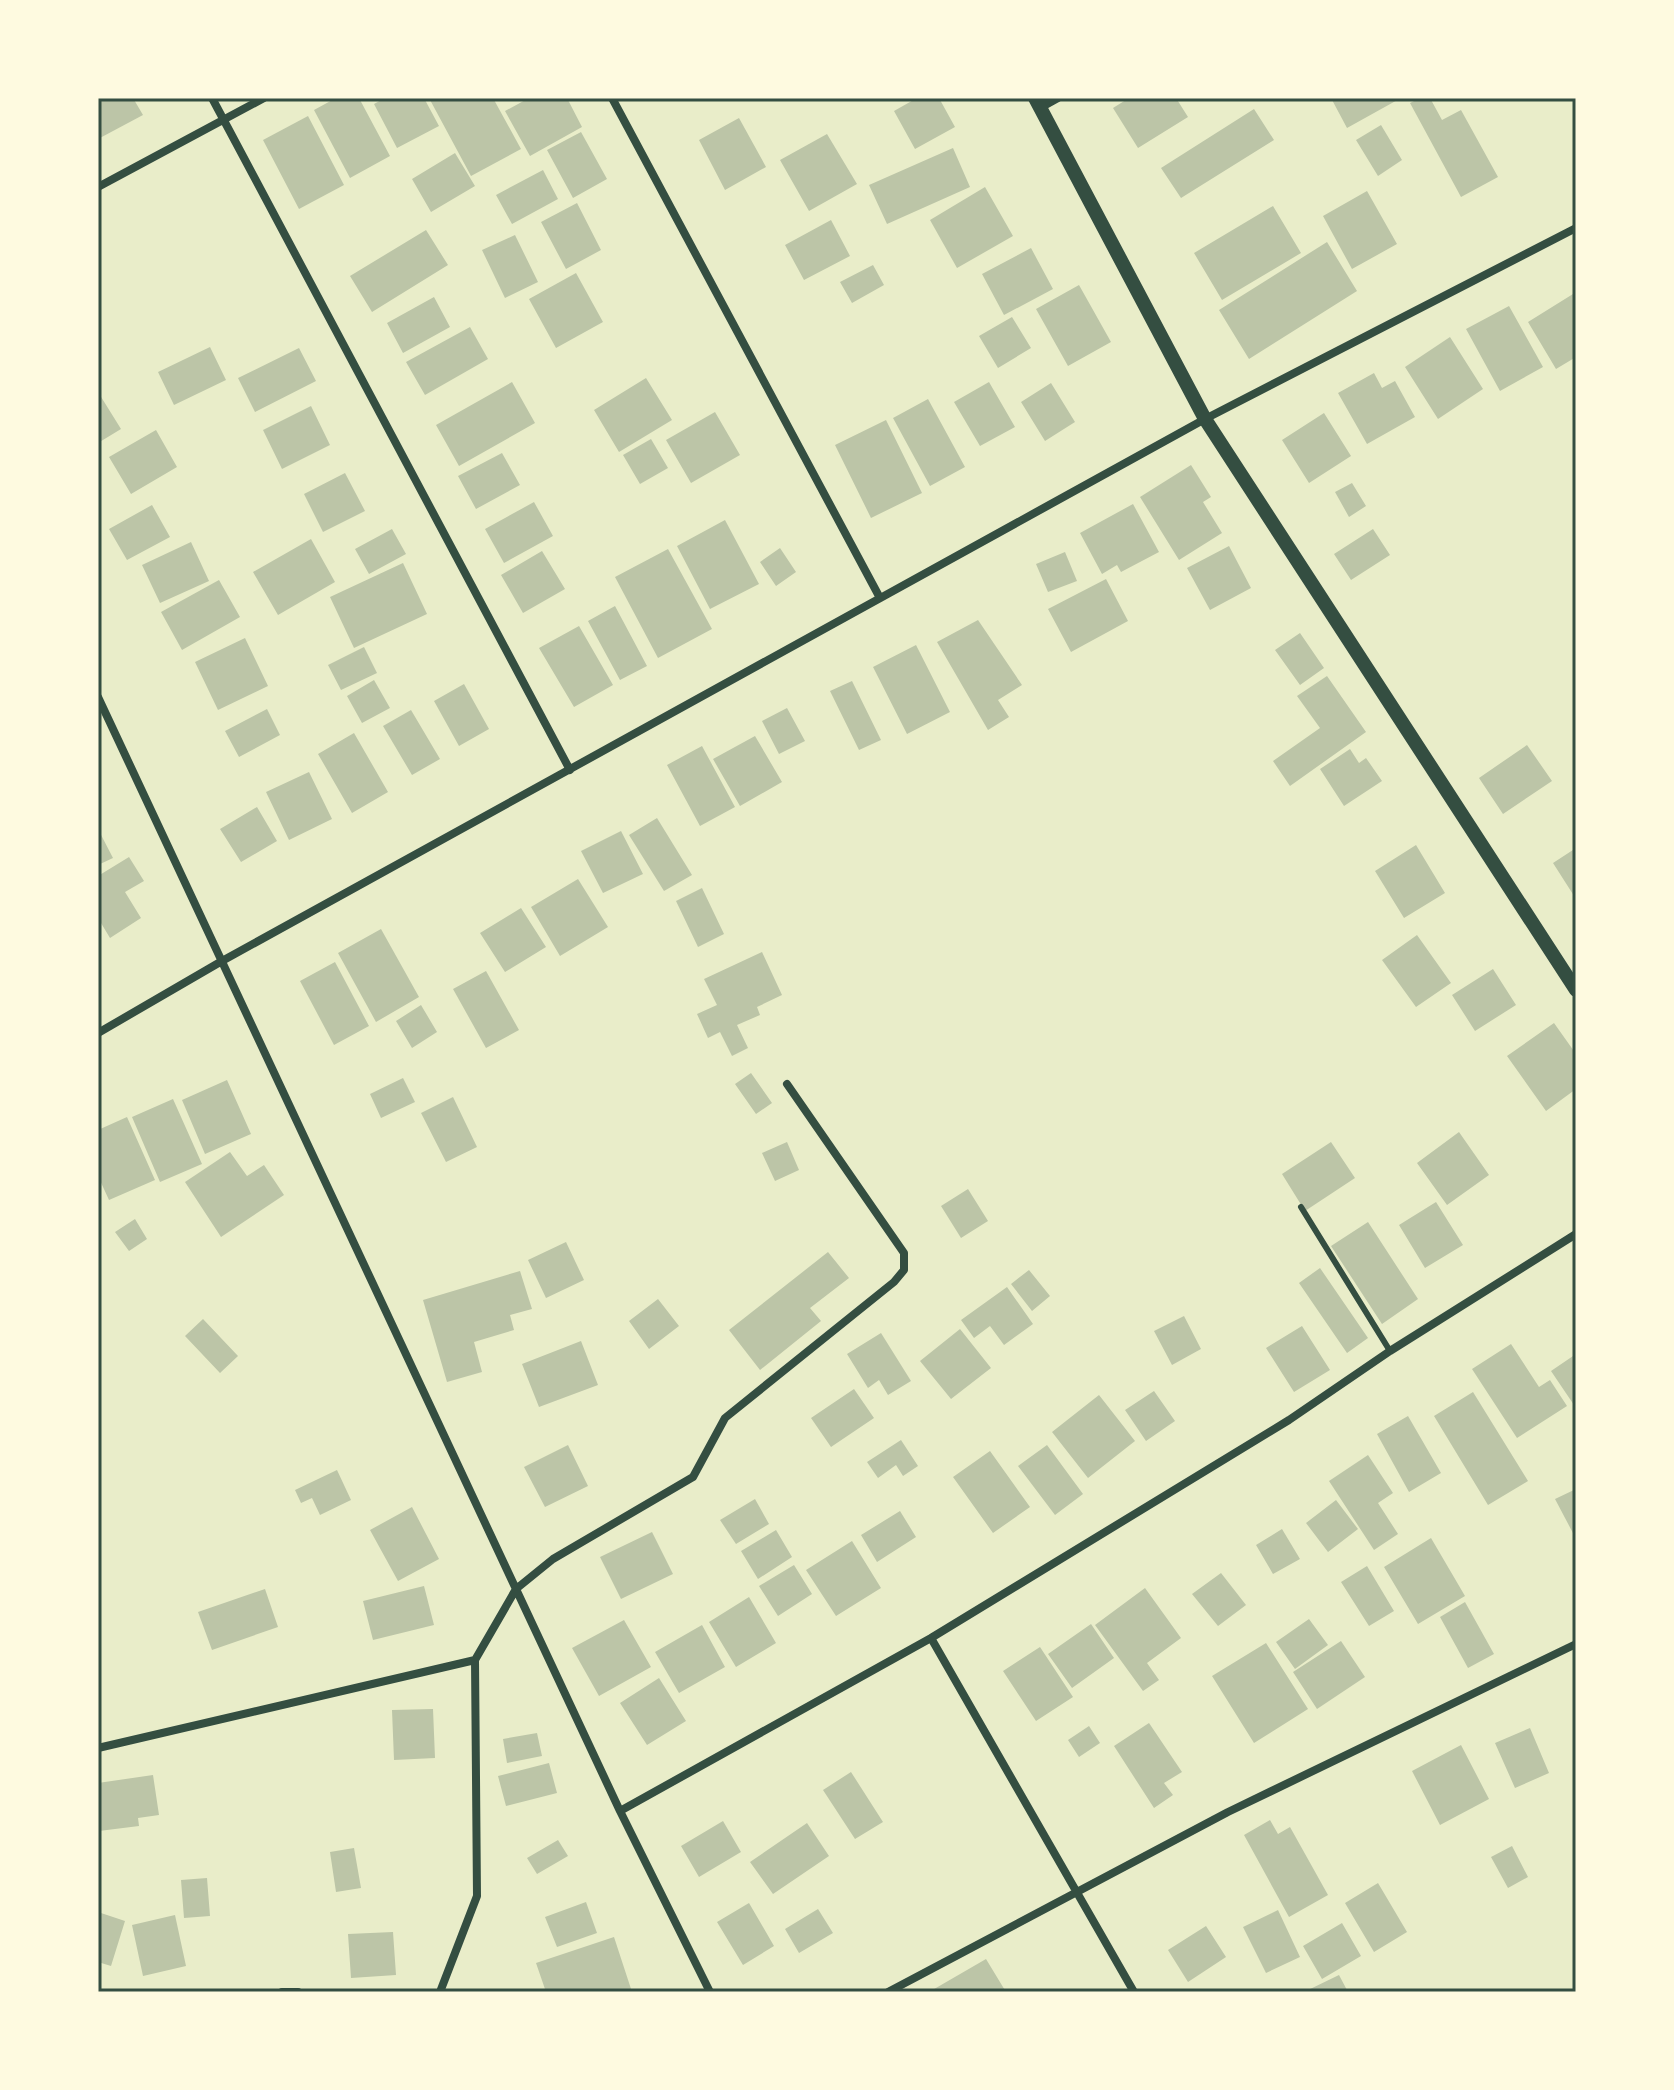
<svg xmlns="http://www.w3.org/2000/svg" width="1674" height="2090" font-family="'Noto Sans',sans-serif">
<rect width="100%" height="100%" fill="#e9edc9"/>
<path fill="#bcc5a7" d="M98 98H133L143 115 98 139Z
M336 98H359L390 156 350 178 314 110Z
M385 98H424L439 126 397 148 374 104Z
M429 98H493L521 149 471 176Z
M529 98H567L582 127 530 156 505 111Z
M917 98H939L955 127 915 149 894 111Z
M1129 98H1176L1188 117 1138 148 1113 108Z
M1331 98H1401L1347 128Z
M1420 98H1430L1442 120 1461 110 1498 177 1461 197 1410 103Z
M1254 109 1274 140 1181 198 1161 168Z
M308 116 344 185 299 209 263 140Z
M739 118 766 167 725 190 699 140Z
M1381 125 1402 160 1378 176 1356 140Z
M581 132 607 179 573 198 547 150Z
M827 134 857 184 809 211 780 160Z
M953 148 970 187 887 224 869 185Z
M455 153 475 186 431 212 412 179Z
M543 170 558 199 512 224 496 195Z
M985 187 1013 236 957 268 930 220Z
M1367 191 1397 244 1352 269 1323 216Z
M577 203 601 250 566 269 541 222Z
M1273 206 1301 253 1222 300 1194 253Z
M831 220 850 256 804 280 785 245Z
M426 230 448 265 372 312 350 276Z
M515 235 538 282 505 298 482 250Z
M1327 242 1357 291 1249 359 1219 310Z
M1031 248 1053 289 1004 315 982 274Z
M873 265 884 285 852 303 840 282Z
M576 273 603 322 556 348 529 299Z
M1079 285 1111 342 1068 366 1036 309Z
M1573 294 1576 299V357L1556 369 1528 322Z
M434 297 450 327 403 353 387 323Z
M1509 306 1543 367 1500 391 1466 329Z
M1012 317 1031 348 998 368 979 336Z
M470 327 488 359 425 395 406 362Z
M1450 337 1483 389 1438 419 1405 367Z
M210 347 226 380 174 405 158 372Z
M299 348 316 381 255 412 238 378Z
M1374 373 1382 388 1395 381 1415 417 1367 444 1338 393Z
M646 378 672 420 619 452 594 410Z
M512 382 535 423 459 466 436 425Z
M989 382 1015 427 980 446 954 402Z
M1051 383 1075 422 1045 441 1021 402Z
M98 392 121 429 98 443Z
M928 399 965 467 930 486 893 418Z
M311 406 330 445 282 469 263 430Z
M715 412 740 455 691 483 666 440Z
M1324 413 1351 456 1309 483 1282 440Z
M886 420 922 493 871 518 835 445Z
M156 430 177 467 131 494 109 457Z
M651 439 668 468 640 484 623 455Z
M502 453 520 485 476 509 458 476Z
M1191 465 1211 497 1203 502 1222 533 1179 560 1140 497Z
M345 473 365 511 323 532 304 494Z
M1352 483 1366 506 1349 517 1335 492Z
M534 502 553 536 504 563 485 529Z
M1133 504 1159 552 1121 572 1117 565 1102 574 1080 533Z
M152 505 170 537 127 560 109 529Z
M725 520 759 584 710 609 677 546Z
M392 529 406 554 369 574 355 549Z
M1373 529 1390 555 1351 580 1334 554Z
M311 539 335 582 278 615 253 572Z
M191 542 209 581 160 603 142 565Z
M1229 546 1251 588 1210 610 1187 568Z
M780 548 796 572 776 586 760 562Z
M668 549 712 629 658 658 615 577Z
M542 551 565 589 523 613 501 575Z
M1065 552 1077 581 1048 592 1036 564Z
M403 563 427 614 354 648 330 597Z
M1106 579 1128 621 1071 652 1048 609Z
M219 580 240 617 182 650 161 612Z
M615 606 647 666 620 680 588 621Z
M978 620 1022 685 998 700 1009 717 988 730 937 642Z
M579 626 613 685 574 707 539 648Z
M1300 633 1324 668 1300 685 1275 650Z
M245 638 268 686 218 710 195 662Z
M916 645 950 712 907 734 873 667Z
M364 647 377 673 341 690 328 665Z
M1327 676 1366 732 1290 786 1273 761 1320 728 1297 696Z
M374 680 390 708 362 723 347 696Z
M852 681 881 740 859 750 830 691Z
M464 684 489 729 459 746 434 701Z
M787 708 805 741 779 754 762 721Z
M267 709 280 735 239 757 225 731Z
M411 710 440 759 412 775 383 726Z
M354 733 388 792 352 813 318 754Z
M755 736 782 782 740 806 713 759Z
M1527 745 1552 781 1503 814 1479 778Z
M702 746 735 807 700 826 667 765Z
M1350 749 1359 763 1366 758 1382 781 1344 806 1320 769Z
M309 772 332 819 289 840 266 792Z
M257 807 277 841 241 862 220 829Z
M657 818 692 875 664 891 629 835Z
M98 829 113 858 98 865Z
M621 831 643 874 603 893 581 851Z
M1416 845 1445 893 1404 918 1375 871Z
M1576 848V899L1553 863Z
M129 857 144 881 125 892 141 918 110 938 98 918V876Z
M578 879 608 927 560 956 531 907Z
M702 888 724 934 698 947 676 901Z
M521 908 546 947 505 972 480 933Z
M381 929 419 997 376 1022 338 953Z
M1417 935 1451 983 1416 1007 1382 960Z
M762 952 782 995 757 1007 760 1015 737 1025 748 1048 732 1056 720 1032 708 1038 697 1014 717 1005 704 979Z
M335 962 369 1026 334 1045 300 981Z
M1493 969 1516 1005 1475 1031 1452 995Z
M486 971 519 1030 486 1048 453 989Z
M421 1005 437 1032 412 1048 396 1021Z
M1554 1023 1576 1054V1089L1546 1111 1507 1056Z
M751 1073 772 1103 756 1114 735 1084Z
M403 1078 415 1102 381 1118 370 1094Z
M227 1080 251 1134 205 1154 182 1100Z
M453 1097 477 1147 446 1162 421 1113Z
M173 1099 202 1164 160 1182 132 1117Z
M127 1117 155 1180 109 1200 98 1176V1130Z
M1459 1132 1489 1175 1447 1205 1417 1163Z
M787 1142 799 1170 775 1181 762 1153Z
M1331 1142 1355 1178 1305 1211 1282 1174Z
M230 1152 247 1176 264 1165 284 1195 221 1237 185 1182Z
M968 1189 988 1221 961 1238 941 1206Z
M1436 1202 1463 1245 1425 1268 1399 1225Z
M135 1219 147 1239 129 1251 115 1232Z
M1368 1222 1418 1299 1382 1324 1331 1246Z
M566 1242 584 1280 546 1298 528 1260Z
M828 1252 849 1278 810 1308 821 1321 760 1370 729 1330Z
M1320 1268 1368 1338 1347 1353 1299 1283Z
M1029 1270 1050 1296 1032 1311 1011 1284Z
M520 1271 532 1309 510 1315 514 1330 474 1342 482 1372 447 1382 423 1300Z
M1007 1287 1033 1324 1004 1345 990 1326 974 1338 961 1320Z
M658 1299 679 1326 649 1349 629 1321Z
M1184 1316 1201 1349 1172 1365 1154 1331Z
M203 1319 238 1356 220 1373 185 1336Z
M1302 1326 1330 1370 1294 1392 1266 1348Z
M960 1329 991 1368 951 1399 920 1361Z
M881 1333 911 1381 888 1395 879 1380 868 1388 847 1354Z
M581 1341 598 1385 539 1407 522 1364Z
M1511 1344 1539 1387 1550 1380 1567 1406 1517 1438 1472 1369Z
M1576 1354V1408L1551 1371Z
M854 1389 874 1418 831 1447 811 1418Z
M1154 1391 1175 1421 1146 1441 1125 1410Z
M1473 1392 1528 1481 1488 1505 1434 1416Z
M1099 1395 1135 1441 1088 1478 1052 1432Z
M1408 1416 1441 1473 1409 1492 1377 1434Z
M901 1440 918 1466 903 1476 896 1465 878 1478 867 1462Z
M568 1445 588 1486 545 1507 524 1467Z
M1047 1445 1083 1494 1055 1515 1018 1466Z
M990 1451 1030 1507 993 1533 953 1477Z
M1368 1455 1393 1493 1378 1503 1398 1534 1374 1550 1329 1481Z
M337 1470 351 1500 320 1515 312 1498 301 1503 295 1490Z
M1576 1489V1533L1574 1535 1555 1499Z
M755 1499 769 1524 736 1544 720 1520Z
M1336 1500 1358 1529 1328 1552 1306 1523Z
M412 1507 439 1559 398 1581 370 1530Z
M900 1511 916 1537 877 1562 861 1535Z
M1282 1529 1300 1559 1273 1574 1256 1545Z
M776 1530 792 1557 758 1579 741 1551Z
M652 1532 673 1574 621 1599 600 1557Z
M1431 1538 1465 1596 1418 1624 1384 1567Z
M852 1541 881 1588 836 1616 806 1570Z
M794 1565 812 1594 778 1616 759 1586Z
M1367 1566 1394 1611 1369 1626 1341 1582Z
M1221 1573 1246 1605 1218 1626 1192 1594Z
M424 1586 434 1625 373 1640 363 1601Z
M1145 1588 1181 1638 1147 1663 1159 1680 1143 1691 1095 1625Z
M265 1589 278 1627 212 1650 198 1612Z
M749 1597 776 1643 736 1667 709 1622Z
M1465 1602 1494 1654 1468 1668 1440 1617Z
M1309 1619 1328 1645 1295 1669 1276 1642Z
M624 1620 651 1667 599 1696 572 1648Z
M1091 1624 1114 1658 1072 1688 1048 1654Z
M702 1625 725 1667 679 1693 655 1652Z
M1341 1641 1365 1677 1317 1709 1293 1672Z
M1266 1643 1308 1709 1254 1743 1212 1676Z
M1040 1647 1073 1697 1036 1721 1003 1671Z
M659 1678 686 1721 647 1745 620 1703Z
M433 1709 435 1758 394 1760 392 1710Z
M1149 1723 1182 1772 1164 1783 1173 1795 1154 1808 1114 1746Z
M1089 1726 1100 1743 1079 1757 1068 1740Z
M1530 1728 1549 1773 1515 1788 1495 1743Z
M537 1733 542 1756 507 1763 503 1739Z
M1461 1745 1489 1799 1440 1825 1412 1771Z
M549 1763 557 1793 506 1806 498 1776Z
M851 1772 883 1822 855 1839 823 1790Z
M153 1775 159 1815 138 1818 139 1826 99 1831 98 1783Z
M1270 1820 1278 1834 1290 1827 1328 1895 1289 1917 1244 1835Z
M723 1821 741 1852 699 1877 681 1846Z
M807 1823 829 1856 773 1894 750 1862Z
M558 1840 568 1856 537 1874 527 1858Z
M1512 1846 1528 1877 1508 1888 1491 1857Z
M354 1848 361 1888 336 1892 330 1852Z
M207 1878 210 1916 184 1918 181 1880Z
M1378 1883 1407 1932 1374 1952 1345 1903Z
M586 1902 597 1933 557 1947 545 1917Z
M749 1903 774 1946 743 1965 717 1922Z
M818 1909 833 1933 799 1953 785 1929Z
M1278 1910 1300 1957 1266 1973 1243 1927Z
M98 1912 125 1921 111 1966 98 1962Z
M175 1915 186 1966 143 1976 132 1925Z
M1342 1923 1361 1956 1322 1979 1303 1946Z
M1206 1926 1226 1957 1188 1982 1168 1950Z
M393 1932 396 1975 351 1978 348 1934Z
M614 1937 632 1992H546L536 1963Z
M986 1959 1006 1992H929Z
M1339 1975 1348 1992H1304Z"/>
<g fill="none" stroke-linecap="round" stroke-linejoin="round">
<path stroke="#344e41" stroke-width="6" d="M1301 1207 1390 1351"/>
<path stroke="#344e41" stroke-width="8" d="M212 98 570 770
M612 98 880 598
M1040 108 1058 98
M98 187 264 98
M98 697 620 1811 710 1992
M98 1033 222 961 1205 419 1576 228
M931 1638 1134 1992
M98 1748 475 1660
M620 1811 931 1638 1289 1420 1390 1351 1576 1234
M282 1992H298
M440 1992 477 1896 475 1660 516 1589 553 1559 693 1477 725 1418 894 1282 904 1270V1253L787 1084
M888 1992 1228 1812 1576 1644"/>
<path stroke="#344e41" stroke-width="14" d="M1035 98 1205 419 1576 990"/>
</g>
<rect width="1674" height="2090" fill="none" stroke="#fefae0" stroke-width="200"/>
<rect x="100" y="100" width="1474" height="1890" fill="none" stroke="#344e41" stroke-width="3"/>
</svg>
